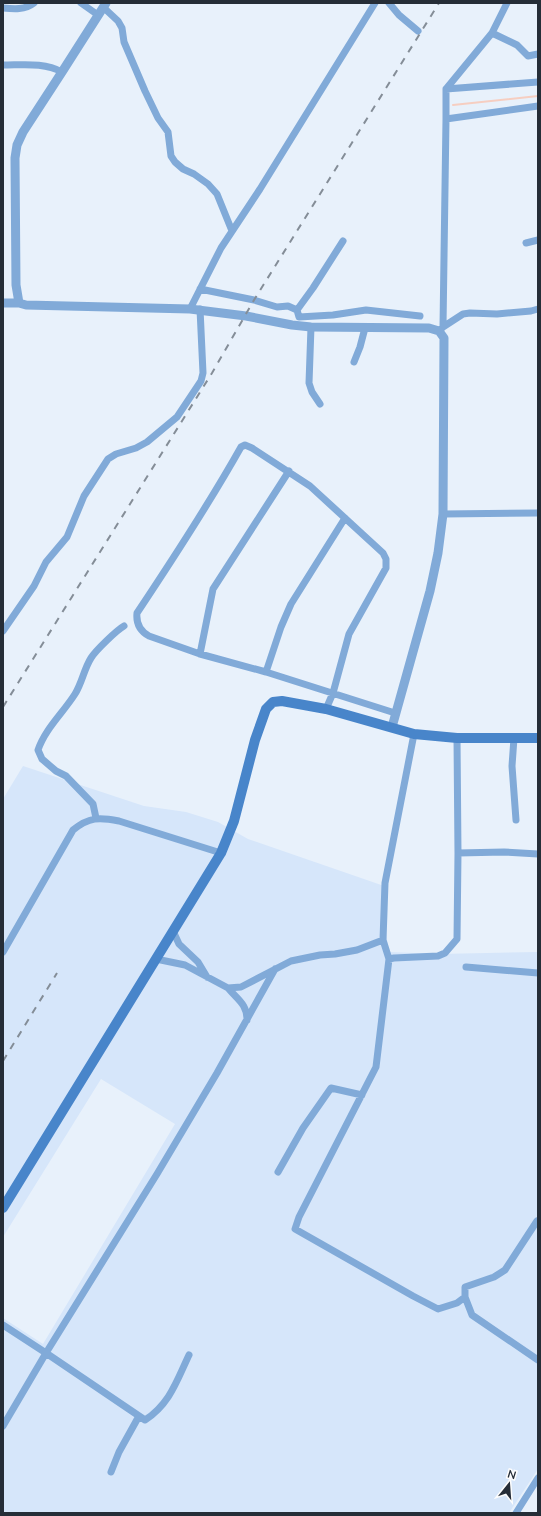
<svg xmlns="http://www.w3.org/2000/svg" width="541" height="1516" font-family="Mulish,sans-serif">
<rect width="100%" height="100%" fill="#e8f1fb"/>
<path fill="#d6e6fa" d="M23 766 144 806 186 812 218 822 248 839 387 887 384 921 389 952 439 954 538 952V1469L509 1513H3V1318L43 1344 175 1124 101 1079 3 1237V799Z"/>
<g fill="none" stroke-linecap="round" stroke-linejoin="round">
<path stroke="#f6cec1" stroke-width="2" d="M453 105 538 96"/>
<path stroke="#81aad8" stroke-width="7" d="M81 3 98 15
M389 3 399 15 418 31
M103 7 118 21 122 28 124 42 145 91 158 118 168 132 171 156 175 162 183 169 194 174 208 184 217 194 232 231
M3 8C14 9 25 10 34 3
M492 33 517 45 528 56 538 54
M3 65C23 65 44 62 62 72
M446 89 538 82
M446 119V89L492 33 507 3
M526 243 538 240
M200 289 254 300 277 307 288 306 297 310 299 317 333 315 366 310 420 316
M190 309 221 248 260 189 375 3
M297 310 313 288 343 241
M311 327 309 383 312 392 320 404
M443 327 463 314 470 313 497 314 531 311 538 309
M439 331 443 327 446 119 538 106
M354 362 360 347 365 328
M443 514 538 513
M3 631 34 586 46 562 67 537 84 496 108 459 116 454 136 448 147 442 177 417 201 381 203 373 200 309
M200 654 213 589 289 471
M266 672 281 627 291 604 345 518
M326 709 333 693 349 634 386 568V559L383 553 310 486 252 448 245 445 241 447C209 504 173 559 137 613 136 623 140 631 149 636L200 654 266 672 395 713
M514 738 512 766 516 820
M96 818 93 804 66 776 56 771 42 759 38 750C45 729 63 713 75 694 82 683 84 669 91 658 96 650 117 630 124 626
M458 853 504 852 538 854
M173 931 179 944 198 962 207 977
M383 940 389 959 376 1067 299 1217 295 1229 413 1296 438 1309 457 1303 465 1297
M3 952 73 830C89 817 99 817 119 821L221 853
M156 959 185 965 228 988 241 987 291 961 320 955 335 954 357 950 383 940 385 883 414 734
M389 959 394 958 438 956 445 953 457 939 458 853 457 738
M466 967 538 973
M228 988C238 1000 247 1004 247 1020
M278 1172 303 1128 331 1088 362 1095
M537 1221 505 1270 494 1277 465 1287V1297L472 1315 538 1360
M3 1325 46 1353 3 1426
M189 1355C177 1380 170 1404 145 1420L46 1353 157 1174 217 1073 275 969
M111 1472 119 1452 139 1416
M516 1513 538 1478"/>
<path stroke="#81aad8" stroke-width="9" d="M106 3 62 72 23 132 17 145 15 158 16 285 19 303 26 305 190 309 246 316 292 325 311 327 429 328 439 331 444 338 443 514 438 553 430 591 392 727
M3 303H19"/>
<path stroke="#4885ca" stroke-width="10" d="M3 1208 221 853 234 821 255 740 266 709 273 702 282 701 326 709 414 734 457 738H538"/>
<path stroke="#848d97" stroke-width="2" stroke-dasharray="7 7" stroke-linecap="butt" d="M3 707 212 373 254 300 439 3
M3 1061 57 973"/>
</g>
<rect width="541" height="1516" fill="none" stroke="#252d37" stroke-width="8"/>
<g transform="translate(509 1484) rotate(17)" stroke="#fdfdfd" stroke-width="3" paint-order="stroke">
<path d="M0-3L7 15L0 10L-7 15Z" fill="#252d37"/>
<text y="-6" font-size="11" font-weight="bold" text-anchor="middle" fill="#252d37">N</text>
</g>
</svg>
